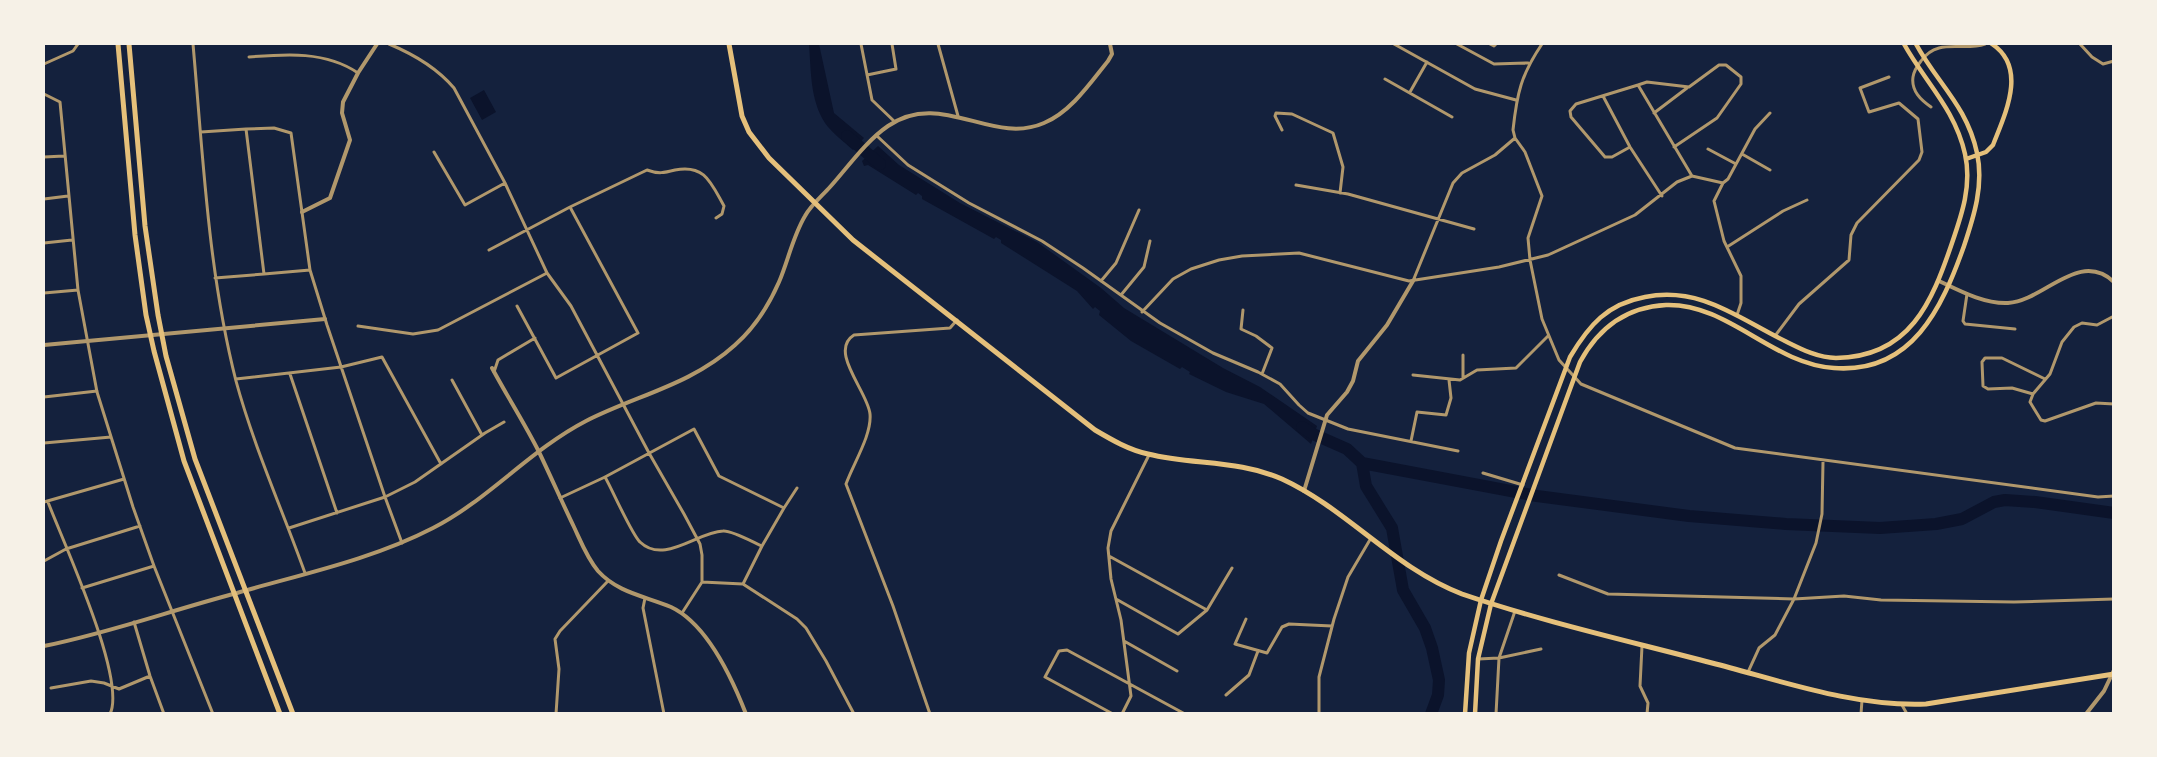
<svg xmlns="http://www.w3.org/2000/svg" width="2157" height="757" font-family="'Asap Condensed',sans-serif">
<rect width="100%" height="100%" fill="#14213d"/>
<path fill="#0b132b" d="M809 44H819L834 113 864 138 853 150C844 142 832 133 825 123 810 100 811 70 809 44Z
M484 90 496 112 482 120 470 98Z
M878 146 899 165 960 203 1037 242 1101 288 1124 308 1223 368 1260 387 1317 426 1311 444 1264 404 1226 392 1189 374 1190 372 1182 367 1180 369 1131 341 1099 315 1100 311 1095 307 1093 309 1077 291 1001 243V240L996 237 994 239 922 199V196L918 193 916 195 868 165 864 166 862 161Z"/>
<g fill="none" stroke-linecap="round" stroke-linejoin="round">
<path stroke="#0b132b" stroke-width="12" d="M847 136 880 164
M1302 427 1313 434 1347 449 1362 463 1537 496 1689 516 1786 524 1880 528 1936 524 1962 519 1994 502 2005 500 2035 502 2114 513
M1362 463 1366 486 1392 528 1403 590 1425 628 1432 648 1439 680 1438 695 1431 714"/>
<path stroke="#b1986c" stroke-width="3" d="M193 44C203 156 208 271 236 381 254 447 282 509 305 573
M389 44C413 54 437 68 454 88L505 183 547 273 571 306 649 453 684 514 700 544 702 555V582L682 613
M861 44 872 100 895 122
M938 44 958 116
M1394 44 1475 89 1516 100
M1457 44 1494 64 1528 63
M1490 44 1494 46 1496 44
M1542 44C1521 75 1517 93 1513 130L1515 138 1525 152 1542 196 1528 238 1530 260 1542 319 1559 360 1581 384 1735 448 2098 497 2114 496
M2080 44 2092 57 2103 64 2114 61
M249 57C286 54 326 51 358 73
M44 64 73 51 78 44
M867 75 896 69 892 44
M1385 79 1452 117
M1638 85 1647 82 1689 87 1719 65H1726L1741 77V84L1717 118 1674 147
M1410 92 1427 62
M44 94 60 102 78 290 97 392 133 507 154 566 213 714
M1603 96 1630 147 1662 196
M1931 107C1921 100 1911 91 1913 77 1914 71 1917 66 1921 61 1938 37 1963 52 1985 44
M1654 113 1687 88
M246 129 274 128 291 133 310 270
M1282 130 1275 116 1276 113 1292 114 1333 133 1343 167 1340 193
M201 132 246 129 264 274 310 270 327 325 385 497 289 528
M877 136 908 165 969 203 1042 241 1083 268 1160 323 1213 353 1258 372 1280 384 1299 405 1308 413 1348 429 1458 451
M1630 147 1612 157H1605L1571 117 1570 111 1576 104 1638 85 1692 176
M1708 149 1736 164
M434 152 465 205 505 183
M1742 154 1770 170
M44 157 64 156
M1723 183 1728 179 1755 129 1770 113
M1296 185 1348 194 1474 229
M44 199 68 196
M44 243 72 240
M1727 247 1783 211 1807 200
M489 250 570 207 647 170C658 174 664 173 675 170 705 164 711 183 724 206L722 214 716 218
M215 278 264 274
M1101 281 1116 263 1139 210
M1413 281 1453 183 1462 173 1495 155 1515 138
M44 293 78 290
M1967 294 1963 321 1965 324 2015 329
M1121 295 1144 267 1150 241
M517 306 556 378 638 333 570 207
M1243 310 1241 329 1256 336 1272 348 1262 374
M1142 312 1173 279 1191 269 1219 260 1242 256 1299 253 1409 281 1499 267 1548 255 1635 215 1677 182 1692 176 1723 183 1714 201 1724 241 1741 276V303L1737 315
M2114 316 2097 325 2082 323 2074 327 2062 342 2050 374 2033 394 2030 402 2041 420 2045 421 2096 403 2114 404
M358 326 413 334 438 330 547 273
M1775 336 1799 304 1849 260 1851 235 1857 223 1919 160 1922 152 1918 119 1899 103 1869 112 1860 88 1889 77
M1463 355V378
M494 372 498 360 535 338
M290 374 337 513
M1413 375 1460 380 1477 370 1516 368 1548 336
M236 379 341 367 382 357 441 464
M452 380 482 435
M2033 394 2012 388 1988 389 1983 386 1982 362 1985 358H2002L2045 379
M44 397 97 391
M1411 441 1417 412 1446 415 1451 398 1449 380
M44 443 111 437
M1483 473 1523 485
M560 498 605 477 694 429 719 476 784 508 762 546C753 542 731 530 723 531 697 532 664 565 640 542 632 535 612 489 605 477
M44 502 124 479
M48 502C63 542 127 679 110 714
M784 508 797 488
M402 543 385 497 415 482 485 433 504 422
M1109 556 1207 610
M44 561 66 549 140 526
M1559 575 1608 594 1794 599 1844 596 1881 600 2014 602 2114 599
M702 582 743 584 797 619 806 628 826 661 854 714
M743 584 762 546
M82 588 154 566
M645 598 643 608 664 714
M1116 599 1178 634 1207 610 1232 568
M1246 619 1235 644 1267 653 1282 627 1289 624 1332 626
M134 622 150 676 164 714
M1124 641 1177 671
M1642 646 1640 686 1648 703 1647 714
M1478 659 1499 658 1541 649
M1748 672 1759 648 1775 635 1794 599 1816 543 1822 514 1823 462
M51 688 91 681 104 683 119 689 150 676
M1226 695 1249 675 1258 651
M1902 705 1907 714
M556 714 559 669 555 639 560 631 608 581
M930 714 893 606 846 484C853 464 872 435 870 414 868 392 828 351 854 335L950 328 957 320
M1113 714 1045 677 1059 651 1067 650 1185 714
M1122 714 1131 696 1121 620 1111 579 1108 548 1111 531 1149 455
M1319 714V677L1334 619 1348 577 1371 538
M1496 714 1499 658 1515 611
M1861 714 1862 700"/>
<path stroke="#b1986c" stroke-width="4" d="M302 212 330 198 350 140 342 113 343 102 358 73 377 44
M1939 281C1960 291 1984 304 2008 303 2044 301 2079 249 2114 282
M44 345 325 319
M492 368C507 396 525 424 539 452 551 477 562 502 574 527 581 542 587 558 598 571 618 593 645 596 671 607 707 624 732 678 746 714
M1304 491 1327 415 1347 392 1353 381 1358 361 1387 325 1413 281
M44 646C109 633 172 610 237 593 302 574 371 560 433 528 488 500 530 450 586 421 637 395 691 385 735 345 753 329 769 305 779 282 788 261 793 236 805 216 811 205 822 196 830 187 848 167 866 141 888 126 941 89 992 146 1044 123 1071 112 1091 82 1108 61L1112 54 1110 44
M2086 714 2104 691 2114 670"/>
<path stroke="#e5c07b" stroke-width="4.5" d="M1966 159 1986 152 1993 145C2005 114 2028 68 1992 44
M1481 600 1501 541 1570 357C1589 325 1607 304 1645 297 1700 286 1738 318 1785 341 1801 349 1818 358 1836 358 1910 357 1932 302 1952 243 1962 214 1972 185 1965 154 1955 109 1925 82 1904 44
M1491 604 1580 362C1599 327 1626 307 1666 305 1728 303 1772 364 1834 368 1912 374 1942 308 1964 246 1974 216 1984 185 1977 153 1967 106 1937 83 1916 44"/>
<path stroke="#e5c07b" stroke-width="4.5" d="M1465 714 1469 653 1481 600
M1475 714 1478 659 1491 604"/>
<path stroke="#e5c07b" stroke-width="5" d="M118 44 135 235 146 315 154 351 184 461 280 714
M129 44 145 226 158 315 166 356 195 459 293 714
M729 44 742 116 749 132 769 158 853 240 1095 430C1112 440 1129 450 1148 454 1193 465 1239 460 1282 479 1347 509 1394 568 1462 594 1544 622 1629 641 1712 663 1782 681 1854 707 1926 704L2114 674"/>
</g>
<rect width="2157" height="757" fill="none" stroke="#f6f1e7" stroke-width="90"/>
</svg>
